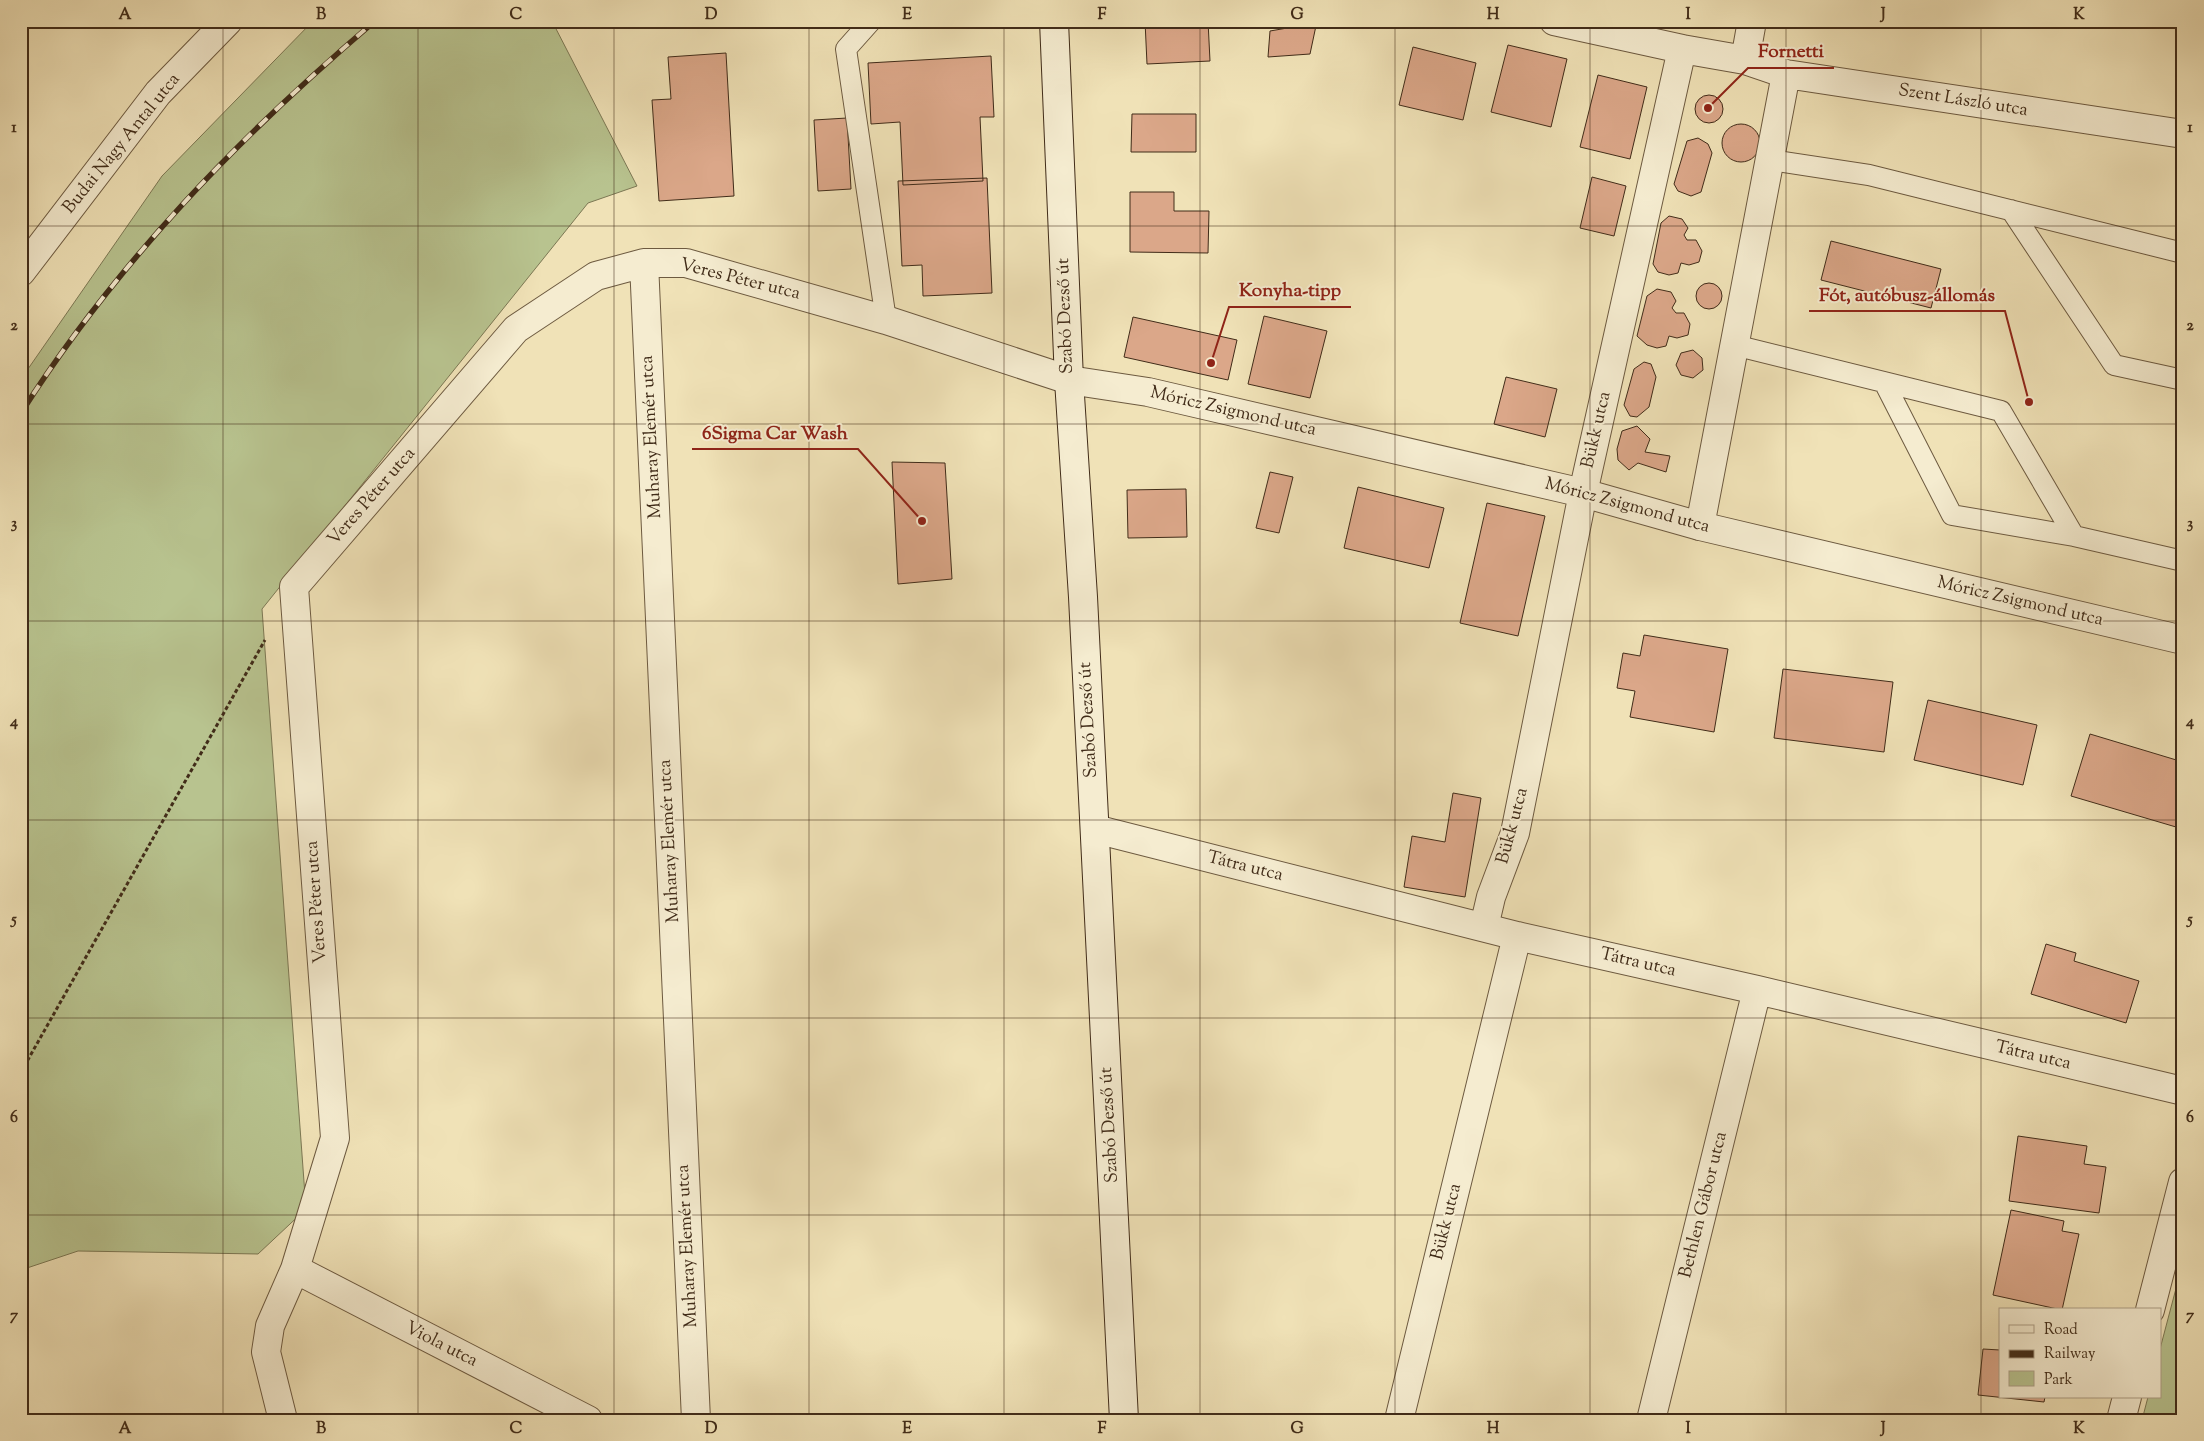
<svg xmlns="http://www.w3.org/2000/svg" width="2204" height="1441" font-family="'Sorts Mill Goudy',serif">
<rect width="100%" height="100%" fill="#f0e2b7"/>
<filter id="stains"><feTurbulence type="fractalNoise" baseFrequency=".004" numOctaves="4"/><feColorMatrix values="0 0 0 0 .2 0 0 0 0 .09 0 0 0 0 .02 0 0 0 .5 -.17"/></filter>
<radialGradient id="worn" r=".72"><stop offset=".6" stop-color="#630" stop-opacity="0"/><stop offset="1" stop-color="#630" stop-opacity=".3"/></radialGradient>
<path fill="#b8c38f" stroke="#7c7854" d="M313 21H555L553 23 637 186 588 203 262 609 306 1209 258 1254 78 1251 21 1270V379L162 176Z
M2183 1262V1420H2142L2148 1397H2160V1349Z"/>
<path fill="#dba789" stroke="#412c19" d="M1145 21H1208L1210 61 1147 64Z
M1294 21H1317L1310 54 1268 57 1270 31 1293 27Z
M1508 45 1567 59 1551 127 1491 112Z
M1413 47 1476 63 1463 120 1399 105Z
M726 53 734 196 659 201 652 100 671 99 668 57Z
M991 56 994 117H980L983 181 903 185 900 122 871 124 868 63Z
M1598 75 1647 87 1630 159 1580 147Z
M1695 109a14 14 0 1 1 28 0a14 14 0 1 1-28 0Z
M1132 114H1196V152H1131Z
M847 118 851 189 818 191 814 120Z
M1722 143a19 19 0 1 1 38 0a19 19 0 1 1-38 0Z
M1698 138 1708 144 1712 153 1701 192 1691 196 1678 191 1674 184 1687 141Z
M1592 177 1626 186 1614 236 1580 228Z
M987 178 992 293 923 296 922 265 902 266 898 181Z
M1130 192H1174V211H1209L1208 253 1130 252Z
M1669 216 1682 219 1688 228 1684 235 1687 240H1696L1702 251 1699 262 1689 265 1681 263 1678 273 1669 275 1658 272 1653 264 1661 223Z
M1831 241 1941 269 1931 308 1821 280Z
M1696 296a13 13 0 1 1 26 0a13 13 0 1 1-26 0Z
M1657 289 1671 292 1676 301 1672 308 1676 313H1684L1690 324 1688 335 1677 338 1669 336 1666 346 1657 348 1647 345 1637 336 1647 296Z
M1264 316 1327 331 1310 398 1248 384Z
M1133 317 1237 340 1228 380 1124 357Z
M1693 350 1702 358 1703 370 1693 378 1681 375 1676 365 1681 353Z
M1644 362 1651 364 1656 377 1649 407 1637 417 1630 416 1624 405 1634 369Z
M1506 377 1557 389 1545 437 1494 424Z
M1637 426 1650 439 1645 452 1670 456 1666 472 1638 463 1629 470 1618 460 1617 449 1622 431Z
M892 462 945 463 952 579 898 584Z
M1270 472 1293 477 1279 533 1256 528Z
M1358 487 1444 508 1429 568 1344 548Z
M1186 489 1187 537 1128 538 1127 490Z
M1487 503 1545 516 1518 636 1460 623Z
M1644 635 1728 649 1714 732 1630 717 1635 691 1617 688 1623 653 1640 656Z
M1783 669 1893 682 1884 752 1774 738Z
M1928 700 2037 725 2023 785 1914 760Z
M2090 734 2183 762V805L2176 827 2071 796Z
M1453 793 1481 798 1465 897 1404 887 1412 836 1445 842Z
M2046 944 2076 953 2074 961 2139 981 2126 1023 2031 994Z
M2018 1136 2087 1146 2084 1164 2106 1167 2099 1213 2009 1201Z
M2011 1210 2064 1221 2062 1231 2079 1234 2062 1310 1993 1295Z
M1983 1349 2000 1350V1397H2045L2044 1402 1978 1395Z"/>
<g fill="none" stroke-linecap="round" stroke-linejoin="round">
<defs>
<path id="service" d="M871 21 846 49 886 320
M1770 160 1869 175 2183 253
M2011 210 2114 365 2183 380
M1734 345 2001 411 2074 536 2183 561
M1884 382 1952 515 2074 536"/>
<path id="minor" d="M1554 21 1682 49 1745 60 1786 74 2183 134
M1745 60 1752 21
M644 263 696 1420
M21 272 158 93 228 21
M1700 526 1786 74
M1095 829 1517 936 1757 990 2183 1091
M1484 927 1491 897 1515 833 1583 493 1682 49
M295 1269 588 1420
M2150 1310 2183 1182
M283 1420 266 1352 270 1326 295 1269 335 1138 294 587 516 329 596 276 644 263H686L886 320 1069 380
M1399 1420 1517 936
M1651 1420 1757 990
M2121 1420 2127 1397"/>
<path id="tertiary" d="M1069 380 1148 392 1583 493 1700 526 2183 640"/>
<path id="secondary" d="M1054 21 1069 380 1083 597 1124 1420"/>
</defs>
<use href="#service" stroke="#6d5a40" stroke-width="22"/>
<use href="#minor" stroke="#6d5a40" stroke-width="30"/>
<use href="#tertiary" stroke="#6d5a40" stroke-width="30"/>
<use href="#secondary" stroke="#412c19" stroke-width="30"/>
<path stroke="#412c19" stroke-width="3" stroke-dasharray="4 2.5" stroke-linecap="butt" d="M21 1072 265 640"/>
<use href="#service" stroke="#f5ecd0" stroke-width="20"/>
<use href="#minor" stroke="#f5ecd0" stroke-width="28"/>
<use href="#tertiary" stroke="#f5ecd0" stroke-width="28"/>
<use href="#secondary" stroke="#f5ecd0" stroke-width="28"/>
<defs>
<path id="rail" d="M21 413C117 262 240 136 375 21"/>
</defs>
<use href="#rail" stroke="#412c19" stroke-width="5.5"/>
<use href="#rail" stroke="#f5ecd0" stroke-width="4" stroke-dasharray="11" stroke-linecap="butt"/>
</g>
<path fill="none" stroke="#412c19" stroke-width="1" stroke-opacity="0.55" d="M223 21V1420M418 21V1420M614 21V1420M809 21V1420M1004 21V1420M1200 21V1420M1395 21V1420M1590 21V1420M1786 21V1420M1981 21V1420M21 226H2183M21 424H2183M21 621H2183M21 820H2183M21 1018H2183M21 1215H2183"/>
<g text-anchor="middle" dominant-baseline="central" stroke-width="4" stroke-linejoin="round" paint-order="stroke">
<g font-size="18" fill="#412c19" stroke="#f5ecd0">
<text transform="translate(1963 101) rotate(9)">Szent László utca</text>
<text transform="translate(122 144) rotate(-51)">Budai Nagy Antal utca</text>
<text transform="translate(740 280) rotate(14)">Veres Péter utca</text>
<text transform="translate(1066 316) rotate(-92)">Szabó Dezső út</text>
<text transform="translate(1233 412) rotate(13)">Móricz Zsigmond utca</text>
<text transform="translate(1597 430) rotate(-77)">Bükk utca</text>
<text transform="translate(652 437) rotate(-93)">Muharay Elemér utca</text>
<text transform="translate(372 497) rotate(-49)">Veres Péter utca</text>
<text transform="translate(1627 506) rotate(15)">Móricz Zsigmond utca</text>
<text transform="translate(2020 602) rotate(13)">Móricz Zsigmond utca</text>
<text transform="translate(1089 720) rotate(-93)">Szabó Dezső út</text>
<text transform="translate(1513 826) rotate(-75)">Bükk utca</text>
<text transform="translate(670 841) rotate(-93)">Muharay Elemér utca</text>
<text transform="translate(1245 867) rotate(14)">Tátra utca</text>
<text transform="translate(317 902) rotate(-94)">Veres Péter utca</text>
<text transform="translate(1638 963) rotate(13)">Tátra utca</text>
<text transform="translate(2033 1056) rotate(13)">Tátra utca</text>
<text transform="translate(1110 1125) rotate(-93)">Szabó Dezső út</text>
<text transform="translate(1704 1205) rotate(-76)">Bethlen Gábor utca</text>
<text transform="translate(1447 1222) rotate(-76)">Bükk utca</text>
<text transform="translate(688 1246) rotate(-93)">Muharay Elemér utca</text>
<text transform="translate(441 1345) rotate(27)">Viola utca</text>
</g>
</g>
<path fill="none" stroke="#8f2418" stroke-width="2" d="M1708 108L1748 68H1834M1211 363L1229 307H1351M2029 402L2005 311H1809M922 521L858 449H692"/>
<g fill="#8f2418" stroke="#f5ecd0" stroke-width="2">
<circle cx="1708" cy="108" r="5"/>
<circle cx="1211" cy="363" r="5"/>
<circle cx="2029" cy="402" r="5"/>
<circle cx="922" cy="521" r="5"/>
</g>
<g font-size="19" text-anchor="middle" font-weight="bold" fill="#8f2418" stroke="#f5ecd0" stroke-width="4" stroke-linejoin="round" paint-order="stroke">
<text x="1791" y="57">Fornetti</text>
<text x="1290" y="296">Konyha-tipp</text>
<text x="1907" y="301">Fót, autóbusz-állomás</text>
<text x="775" y="439">6Sigma Car Wash</text>
</g>
<rect width="2204" height="1441" fill="none" stroke="#f0e2b7" stroke-width="55"/>
<rect x="1999" y="1308" width="162" height="90" fill="#f5ecd0" stroke="#ad9f87"/>
<rect x="2009" y="1325" width="25" height="8" fill="#f5ecd0" stroke="#ad9f87"/>
<text x="2044" y="1334" font-size="15" fill="#412c19">Road</text>
<rect x="2009" y="1350" width="25" height="8" fill="#412c19" stroke="#ad9f87"/>
<text x="2044" y="1358" font-size="15" fill="#412c19">Railway</text>
<rect x="2009" y="1371" width="25" height="15" fill="#b8c38f" stroke="#ad9f87"/>
<text x="2044" y="1384" font-size="15" fill="#412c19">Park</text>
<rect x="28" y="28" width="2148" height="1386" fill="none" stroke="#412c19" stroke-width="2"/>
<g font-size="16" text-anchor="middle" font-weight="bold" fill="#412c19">
<text x="125" y="19">A</text>
<text x="321" y="19">B</text>
<text x="516" y="19">C</text>
<text x="711" y="19">D</text>
<text x="907" y="19">E</text>
<text x="1102" y="19">F</text>
<text x="1297" y="19">G</text>
<text x="1493" y="19">H</text>
<text x="1688" y="19">I</text>
<text x="1883" y="19">J</text>
<text x="2079" y="19">K</text>
<text x="14" y="132">1</text>
<text x="2190" y="132">1</text>
<text x="14" y="330">2</text>
<text x="2190" y="330">2</text>
<text x="14" y="528">3</text>
<text x="2190" y="528">3</text>
<text x="14" y="726">4</text>
<text x="2190" y="726">4</text>
<text x="14" y="924">5</text>
<text x="2190" y="924">5</text>
<text x="14" y="1122">6</text>
<text x="2190" y="1122">6</text>
<text x="14" y="1320">7</text>
<text x="2190" y="1320">7</text>
<text x="125" y="1433">A</text>
<text x="321" y="1433">B</text>
<text x="516" y="1433">C</text>
<text x="711" y="1433">D</text>
<text x="907" y="1433">E</text>
<text x="1102" y="1433">F</text>
<text x="1297" y="1433">G</text>
<text x="1493" y="1433">H</text>
<text x="1688" y="1433">I</text>
<text x="1883" y="1433">J</text>
<text x="2079" y="1433">K</text>
</g>
<rect width="100%" height="100%" filter="url(#stains)"/>
<rect width="100%" height="100%" fill="url(#worn)"/>
</svg>
